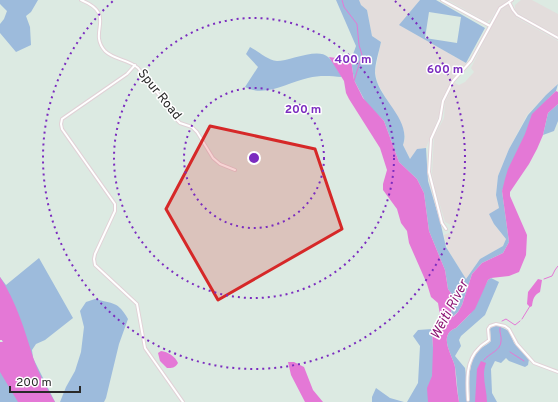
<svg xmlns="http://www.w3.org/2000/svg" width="558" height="402" font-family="Overpass,sans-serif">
<rect width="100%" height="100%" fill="#dceae2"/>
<path fill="#e3dddc" d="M359 0H420L400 25 466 63 451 82 441 100 439 115 426 148H421L410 159 403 145 405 138 403 128 378 84 375 72 381 42 372 36 367 10 361 5Z
M448 0H508L501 5 495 12 491 19 487 22Z
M521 0H532L558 14V36L518 13 515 9V5Z
M510 3 511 10 517 18 558 41V84L546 95 527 115 509 149 498 176 496 195 499 208 494 224 506 239 503 246 480 259 466 279 448 250 444 235 449 233 452 229 451 225 445 222 435 188 432 173 434 137 444 118 445 102 455 83 459 85 465 82 474 72 471 68 498 13Z"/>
<path fill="#9dbbdc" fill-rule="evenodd" d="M0 0H38L31 12 26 16 30 27 31 45 16 52 0 33V24L4 19 7 11 0 4Z
M336 0H359L361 5 367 10 372 36 381 42C379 52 375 63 375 73 377 98 412 119 403 145L410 159 417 149 426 148 428 181 440 221 446 247 466 279 480 259 503 246 506 239 494 224 489 214 499 208 496 195 498 176 509 149 528 115 546 95 558 84 556 91 548 99 502 191 509 242 503 253 482 263 472 274 462 305 458 312 452 317 451 309 453 296 448 289 445 270 429 231 424 193 417 179 399 162 384 121 366 103 354 80 351 60 356 46Z
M420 0H436L485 28 466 63 399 25ZM429 12 461 17 457 43 425 38Z
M250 47C258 51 267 60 277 61 289 61 318 47 328 57 334 62 338 71 342 77 330 76 320 75 308 78 289 82 265 98 245 87L258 67 246 54Z
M558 104V121L554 131 543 135 548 113Z
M39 258 73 318 45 340 36 344 32 350 33 358 55 402H0V342H3L2 340H0V277L6 285Z
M491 278 499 282 485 315 461 336 459 340 461 346 455 356 465 368 466 376 467 400H470C469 384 467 363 479 350 483 346 488 345 491 341L490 328 497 325 509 331 514 343 529 359 528 365 525 367 509 361 506 358 501 363 495 361 491 369 492 393 497 402H459C457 391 457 379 455 367 453 356 437 335 456 328L470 314 488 280Z
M95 299C113 304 118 301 128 319L119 344 106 398 104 402H60L66 387 75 371 81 352 84 327 80 311 86 302Z
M432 329 433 348 451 402H407L418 383 420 346 413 336 418 330Z
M376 388 390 398 404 402H372V397Z"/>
<path fill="#e478d6" d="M329 57 351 60 354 80 363 98 384 121 399 162 417 179 424 193 429 231 445 270 448 289 453 296 451 312 453 317 458 312 462 305 472 274 482 263 503 253 509 242 502 191 505 179 508 169 525 134 532 114 556 91 558 92V104L548 113 543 135 537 149 529 164 510 192V196L527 235 526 255 519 272 509 276 491 278 488 280 475 309 456 328C437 335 453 356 455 367 456 379 457 391 459 402H428L427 388 432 376 433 348 432 329 440 315 438 303 431 297 427 284 409 243 407 231 401 223 397 209 383 190V184L387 170 380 148 349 99 346 93 344 81Z
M0 277C16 301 25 331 33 357 38 373 47 388 55 402H18L0 372V342H3L2 340H0Z
M538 279 542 280 540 292C534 295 533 299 532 306L530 307 527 304 528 292Z
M161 351C168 352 175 356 178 363 175 368 172 368 167 368L160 361 158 353Z
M481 361 486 363C481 376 487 389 487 402H475L477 369Z
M288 362H294L304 367 313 390 323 402H305L291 375Z"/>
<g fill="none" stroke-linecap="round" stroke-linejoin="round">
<path stroke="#e478d6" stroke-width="1" d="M342 0 344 7 357 24 359 45 362 55 354 81
M544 279 552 276 555 270 558 266
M522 319 530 306
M502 321 506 319 515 325 520 321
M510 352 524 361
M484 360C489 353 501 351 501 341 502 336 499 333 500 328"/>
<defs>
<path id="street" d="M81 0C118 15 87 31 105 51 114 60 128 59 138 68L169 108 174 117 180 123 192 127 197 132 213 158 220 164 235 170
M442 0 490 26
M509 2 513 10 517 15 558 38
M135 65 127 74 62 119 61 124 62 129 115 204V211L95 254 94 259 95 265 137 304 145 348 183 402
M446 229 442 223 429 172 431 139 440 119 443 101 453 81 471 61 500 8 512 0
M468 400C467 383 465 361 479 348 482 344 486 343 489 340L488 329 490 326 496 324 505 326 509 329 517 344 534 363 558 372"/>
</defs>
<use href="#street" stroke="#e1d2d7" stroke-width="4"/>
<use href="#street" stroke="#fff" stroke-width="2"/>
</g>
<path fill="#d62828" fill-opacity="0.2" stroke="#d62828" stroke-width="3" stroke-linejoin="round" d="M210 126 315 149 342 229 218 300 166 209Z"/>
<g fill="none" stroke="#7b2cbf" stroke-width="2" stroke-dasharray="2 4">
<circle cx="254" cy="158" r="70"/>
<circle cx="254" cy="158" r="140"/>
<path d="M395 1A211 211 0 1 1 113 1"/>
</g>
<g text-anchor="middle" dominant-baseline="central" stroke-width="3" stroke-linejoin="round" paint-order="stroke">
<g font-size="13" fill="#292929" stroke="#fff">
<text transform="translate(159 95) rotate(51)">Spur Road</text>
</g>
<g font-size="14" font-style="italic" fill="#8e1876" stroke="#fff">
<text transform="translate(450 310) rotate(-62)">Wēiti River</text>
</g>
</g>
<circle cx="254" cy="158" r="6" fill="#7b2cbf" stroke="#fff" stroke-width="2"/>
<g font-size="12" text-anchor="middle" font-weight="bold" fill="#7b2cbf" stroke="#fff" stroke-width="3" stroke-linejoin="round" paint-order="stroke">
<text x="353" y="63">400 m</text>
<text x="445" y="73">600 m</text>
<text x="303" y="113">200 m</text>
</g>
<path d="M10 386v6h70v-6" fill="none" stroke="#292929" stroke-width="2"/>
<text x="16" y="386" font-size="12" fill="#292929" stroke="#ffffff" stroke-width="3" paint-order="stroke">200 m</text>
</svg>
